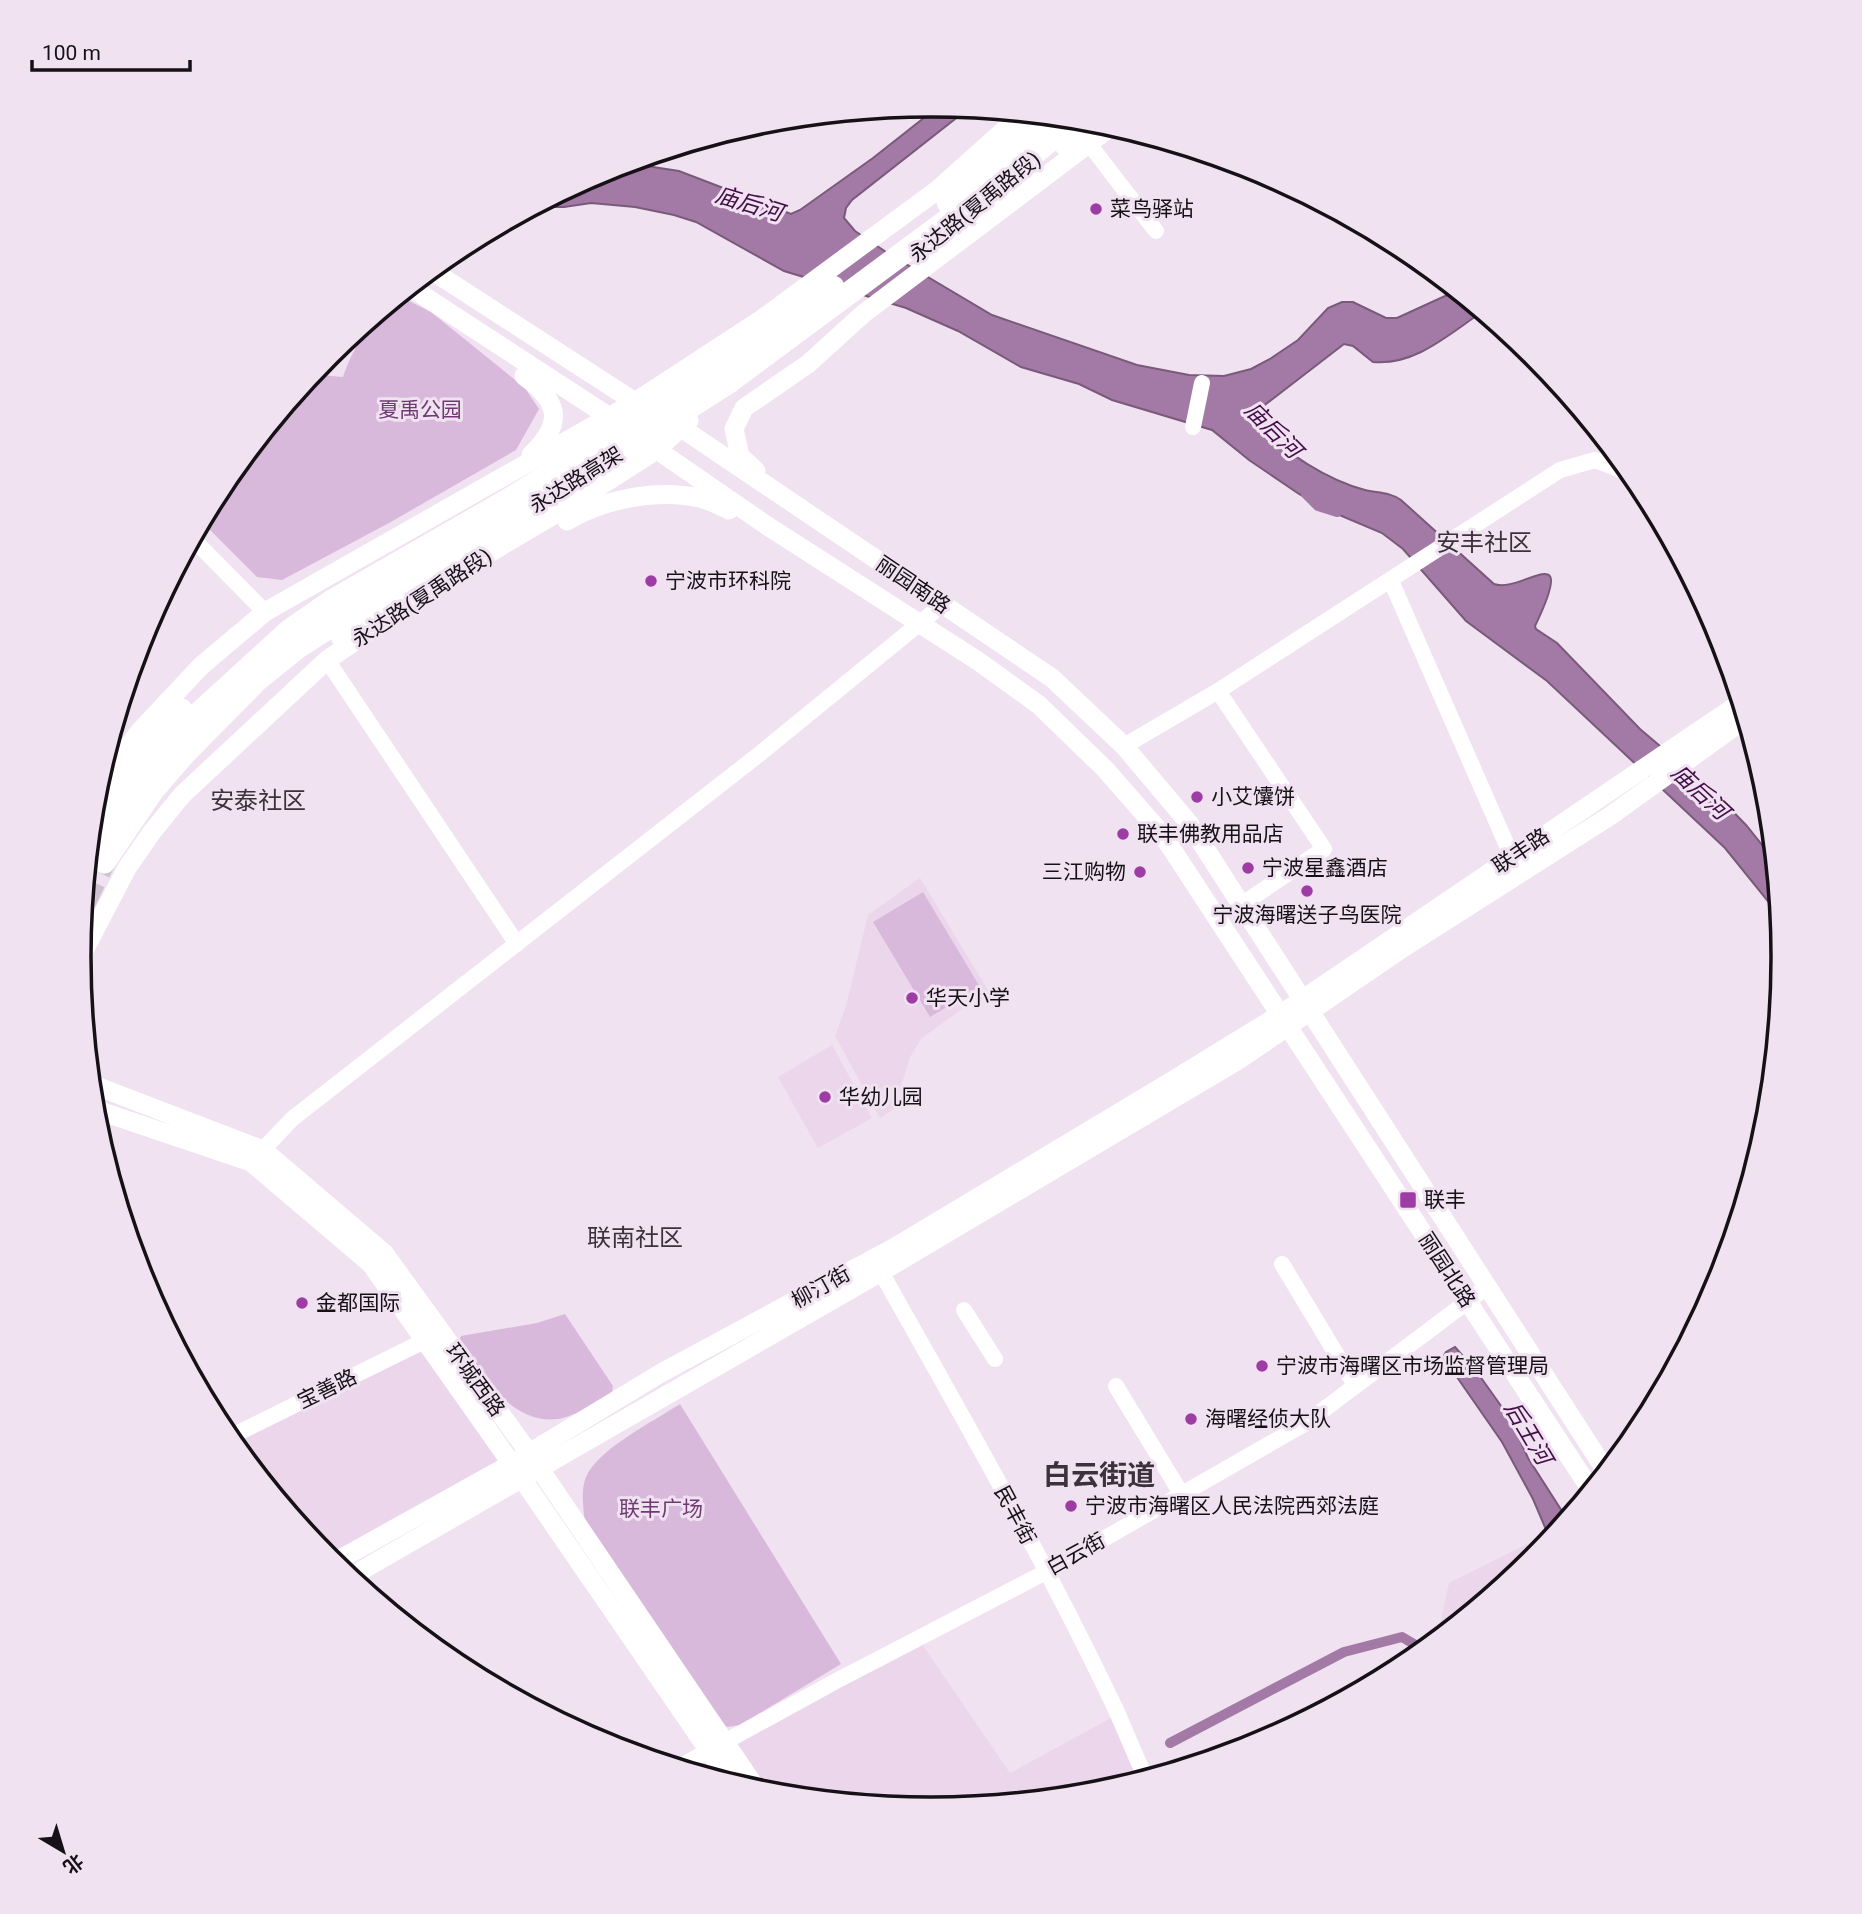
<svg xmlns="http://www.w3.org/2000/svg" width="1862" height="1914" font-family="Roboto,'Noto Sans SC',sans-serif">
<rect width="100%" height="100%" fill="#f0e2f1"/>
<path fill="#ebd6ec" d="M920 878 988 990 922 1038 910 1057 894 1109 880 1118 835 1036 846 1006 868 915Z
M832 1045 872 1118 818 1148 778 1077Z
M424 1346 506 1463 328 1559 231 1441Z
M1527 1544 1535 1558 1533 1560 1442 1635 1439 1629 1449 1583Z
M922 1644 1010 1773 1111 1718 1140 1780 1097 1793 931 1809 767 1793 737 1749 734 1742Z"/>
<path fill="#d9b9db" d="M397 298 409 301 431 312 525 388 539 409 516 450 389 523 282 580 257 577 202 522 223 483 301 388 320 375 343 377C353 347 372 318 397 298Z
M923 892 980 987 930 1017 873 922Z
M565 1314 613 1386 612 1393C597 1401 579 1414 563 1418 514 1429 482 1375 459 1341L461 1336 537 1323Z
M680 1404 841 1664 740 1725 727 1727 719 1721 585 1526C584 1511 580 1491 586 1477 598 1449 654 1421 680 1404Z"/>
<path fill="#a37aa5" stroke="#795a7a" stroke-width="2" d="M939 106 969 108 852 200 846 208 844 218 855 231 889 254 992 315 1137 365 1189 375 1224 376 1251 369 1270 359 1298 340 1328 308 1342 302H1353L1386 318H1397L1456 291 1482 312C1449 334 1415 366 1373 362L1353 346 1344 344 1266 404 1260 412 1261 422C1279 452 1331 481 1365 490 1377 493 1390 492 1401 500L1494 584C1522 594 1579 534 1535 626L1536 629 1557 643 1640 729 1714 792 1746 825 1774 860 1779 915 1725 848 1547 681 1466 621 1403 549 1382 533 1330 511 1299 494 1249 460 1212 430 1112 400 1079 384 1021 367 958 331 906 308 784 271 696 222 674 215 635 207 591 203 564 207H537L504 226 495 228 605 169 627 163 679 171 791 214 800 210 873 158Z
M349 337C345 351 340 361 324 359Z
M1455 1347 1477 1372 1511 1420 1528 1458 1567 1519 1550 1539 1533 1499 1502 1442 1443 1357 1446 1352Z"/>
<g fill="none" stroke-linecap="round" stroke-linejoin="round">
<path stroke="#a37aa5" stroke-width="10" d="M1306 494 1318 506 1337 512
M1170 1743 1344 1652 1402 1637 1424 1650"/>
<path stroke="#cfc3d0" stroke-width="23" stroke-dasharray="23 11" stroke-linecap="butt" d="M84 903 104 862"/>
<path stroke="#fff" stroke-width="16" d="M1083 136 1156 231
M1193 427 1202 383
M193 539 265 612
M1391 581 1512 857
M327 660 517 944
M1218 691 1324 849 1241 905
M1124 746 1218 691 1560 470 1595 460 1632 474
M255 1158 292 1119 757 756 942 605
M878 1263 881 1272C962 1416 1045 1560 1116 1710 1126 1732 1135 1756 1146 1778
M1282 1264 1355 1385
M964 1310 995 1359
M1116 1386 1182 1495
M228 1438 426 1340
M679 1767 838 1680 1046 1572 1306 1423 1488 1286"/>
<path stroke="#fff" stroke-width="19" d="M431 270 635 402 680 427 1052 678 1124 746 1188 822 1606 1471
M410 287 608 416 766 525 978 661 1039 705 1105 769 1162 834 1591 1490
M524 376C560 402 564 423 531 455
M756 471 740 456 734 429 744 408 808 364 863 314 1112 126
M567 521C603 499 657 489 699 498 709 500 720 506 729 510
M107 786 119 759 140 731 201 666 265 612 635 402 762 319 936 191 1022 114
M79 960 127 868 152 832 182 795 327 660 459 571 572 504 655 451 689 421
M91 1084 263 1150 384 1253 529 1453 758 1791
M94 1109 251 1162 371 1264 523 1480 731 1783
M333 1563 511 1464 661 1373 897 1246 1167 1084 1281 1014 1740 703
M350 1577 881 1272 1240 1059 1403 948 1610 816 1745 719"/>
<path stroke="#fff" stroke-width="23" d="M1066 145 1096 121
M948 202 1045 116
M342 636 357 626 408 605
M99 803 154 737 181 710
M89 849 109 819 156 759 196 716 289 631 332 601 508 500 587 451 685 388 833 287
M104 862 153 790 185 753 257 680 298 647 387 590 535 506 729 382 1015 170 1075 119"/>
</g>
<g fill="#9c3ca4" stroke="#f0e2f1" stroke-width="2.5">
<circle cx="1096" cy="209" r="7"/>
<circle cx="651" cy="581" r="7"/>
<circle cx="1197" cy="797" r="7"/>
<circle cx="1123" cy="834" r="7"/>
<circle cx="1248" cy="868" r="7"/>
<circle cx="1140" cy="872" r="7"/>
<circle cx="1307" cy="891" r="7"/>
<circle cx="912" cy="998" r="7"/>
<circle cx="825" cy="1097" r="7"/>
<rect x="1399" y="1191" width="18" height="18" rx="3.5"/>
<circle cx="302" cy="1303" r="7"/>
<circle cx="1262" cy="1366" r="7"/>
<circle cx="1191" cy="1419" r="7"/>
<circle cx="1071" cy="1506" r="7"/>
</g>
<g text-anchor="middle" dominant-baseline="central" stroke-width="6" stroke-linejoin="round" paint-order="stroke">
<g font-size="21" fill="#161116" stroke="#f0e2f1">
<text transform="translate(975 207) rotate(-39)">永达路(夏禹路段)</text>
<text transform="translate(576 480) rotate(-32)">永达路高架</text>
<text transform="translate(913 585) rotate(34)">丽园南路</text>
<text transform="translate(422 598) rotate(-33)">永达路(夏禹路段)</text>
<text transform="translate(1521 851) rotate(-34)">联丰路</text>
<text transform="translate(1447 1270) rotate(57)">丽园北路</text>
<text transform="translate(821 1287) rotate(-29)">柳汀街</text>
<text transform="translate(475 1380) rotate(54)">环城西路</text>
<text transform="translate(327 1389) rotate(-26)">宝善路</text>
<text transform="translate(1015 1515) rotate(62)">民丰街</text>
<text transform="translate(1076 1554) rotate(-29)">白云街</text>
</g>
<g font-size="21" fill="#161116" stroke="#f0e2f1" text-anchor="start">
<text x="1110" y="209">菜鸟驿站</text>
<text x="665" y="581">宁波市环科院</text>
<text x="1211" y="797">小艾馕饼</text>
<text x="1137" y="834">联丰佛教用品店</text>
<text x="1262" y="868">宁波星鑫酒店</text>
<text x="1126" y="872" text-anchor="end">三江购物</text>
<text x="1307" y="915" text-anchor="middle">宁波海曙送子鸟医院</text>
<text x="926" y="998">华天小学</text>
<text x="839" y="1097">华幼儿园</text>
<text x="1424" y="1200">联丰</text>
<text x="316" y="1303">金都国际</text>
<text x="1276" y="1366">宁波市海曙区市场监督管理局</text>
<text x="1205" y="1419">海曙经侦大队</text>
<text x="1085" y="1506">宁波市海曙区人民法院西郊法庭</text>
</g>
<g font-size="21" fill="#6f3a73" stroke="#f0e2f1">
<text x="420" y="410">夏禹公园</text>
<text x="661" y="1509">联丰广场</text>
</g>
<g font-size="23" font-style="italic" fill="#420f47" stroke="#f0e2f1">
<text transform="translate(749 204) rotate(17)">庙后河</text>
<text transform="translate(1273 430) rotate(45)">庙后河</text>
<text transform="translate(1700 792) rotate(43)">庙后河</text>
<text transform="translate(1528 1433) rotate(59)">后王河</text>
</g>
<g font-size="24" fill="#3d313d" stroke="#f0e2f1">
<text x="1484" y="543">安丰社区</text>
<text x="258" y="801">安泰社区</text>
<text x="635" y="1238">联南社区</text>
</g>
<g font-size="28" font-weight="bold" fill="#3d313d" stroke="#f0e2f1">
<text x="1099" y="1475">白云街道</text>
</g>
</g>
<path d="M0 0H1862V1914H0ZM91 957a840 840 0 1 1 1680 0a840 840 0 1 1-1680 0Z" fill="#f0e2f1" fill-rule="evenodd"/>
<path fill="none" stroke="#161116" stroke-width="3.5" d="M91 957a840 840 0 1 1 1680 0a840 840 0 1 1-1680 0Z"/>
<g transform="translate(63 1851) rotate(142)" stroke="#f0e2f1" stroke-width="5" paint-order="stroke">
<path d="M0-5L12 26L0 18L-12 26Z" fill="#161116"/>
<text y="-10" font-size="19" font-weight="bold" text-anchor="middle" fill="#161116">北</text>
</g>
<path d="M32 60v10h158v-10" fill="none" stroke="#161116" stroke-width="3.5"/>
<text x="42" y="60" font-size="21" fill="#161116" stroke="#f0e2f1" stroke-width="5" paint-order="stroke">100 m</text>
</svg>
